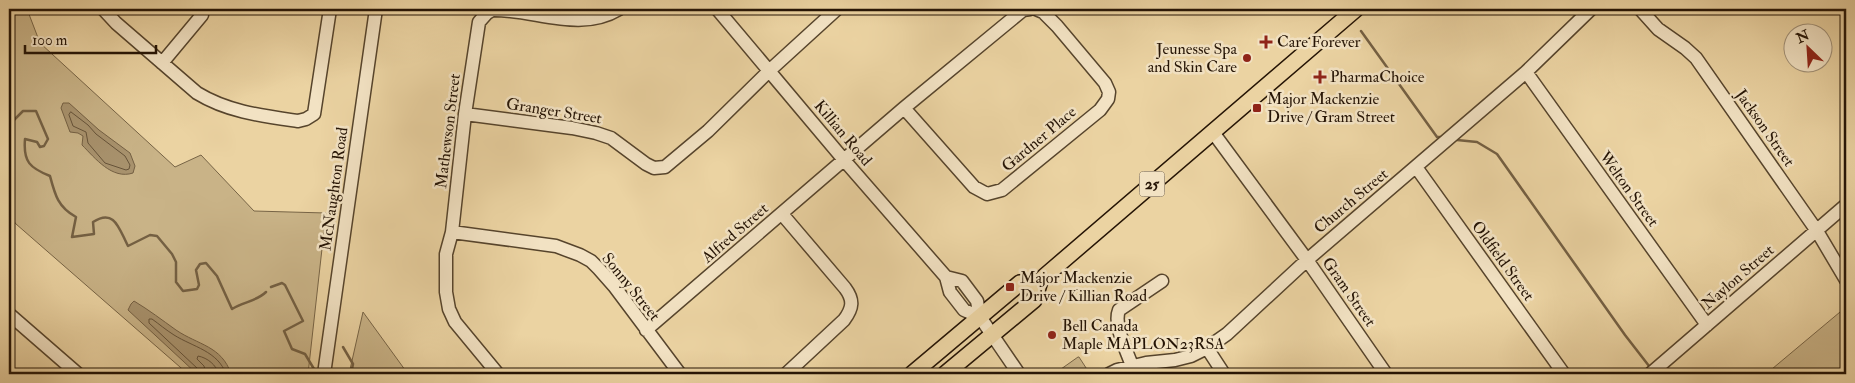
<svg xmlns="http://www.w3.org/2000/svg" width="1855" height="383" font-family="'IM FELL Double Pica',serif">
<rect width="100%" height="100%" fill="#ebd3a2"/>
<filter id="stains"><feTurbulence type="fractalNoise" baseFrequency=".004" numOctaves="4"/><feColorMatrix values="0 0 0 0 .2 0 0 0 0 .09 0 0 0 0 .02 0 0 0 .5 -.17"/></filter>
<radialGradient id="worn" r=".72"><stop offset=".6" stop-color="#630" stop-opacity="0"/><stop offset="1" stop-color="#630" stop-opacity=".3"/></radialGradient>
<path fill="#c9b387" stroke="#776446" d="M9 9H27L40 43 175 167 201 155 254 211 326 213 308 374H188L16 224 9 215Z
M1846 307V374H1766Z
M363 312 408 374H349Z
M1079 357 1090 374H1054L1078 357Z"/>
<path fill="#a8926d" stroke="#746043" d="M63 103H69L99 130 130 153 135 166 133 173C112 180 95 158 82 145L83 136 78 133 70 132 61 108Z
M134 301C149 310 162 320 176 330 198 345 222 346 231 374H197L128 310 131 304Z"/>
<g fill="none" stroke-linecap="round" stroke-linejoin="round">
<path stroke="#665339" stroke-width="1" d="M71 112 88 125 96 134 125 156 130 165 129 169 126 170 105 163 88 143 86 132 73 126 69 115Z
M200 374 198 369 149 323V319H152C159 324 166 330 174 335 193 347 218 351 226 374
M206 374 204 366 197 359 198 356C208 358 216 365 219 374"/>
<path stroke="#746043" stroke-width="2.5" d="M1361 31 1437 137H1440
M9 63 11 64 9 79
M9 122 10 124 23 111H36L48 139 44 146 40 147 37 142 25 139C23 162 30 168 50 176 55 195 58 207 76 217L72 237 94 234 93 222C115 208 119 229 128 246L150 235 157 236 172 254 176 262V282L183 291 197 289 199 285 196 270 200 264 206 263 217 276 232 309C243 302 257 301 266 292
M1457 140 1477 142 1497 154 1625 335 1649 366
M271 287 282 283 285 285 303 321 284 331 292 349 305 354 314 369
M343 347 353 364 351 374"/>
<defs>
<path id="minor" d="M103 9 116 23 197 93C228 112 263 116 298 121L306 119 314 114 330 9
M717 9 844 160 946 277 950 292 964 310 980 317
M1640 9 1658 29 1685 48 1696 58 1817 231 1846 280
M162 63 202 15
M1526 72 1707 325
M904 108 974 187 987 194 1002 190 1100 110 1108 99 1109 92 1105 83 1057 26 1043 12 1036 9
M465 114 572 128 596 133 611 138 646 164 654 168 665 167 708 131 769 71 837 9
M1212 131 1307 260 1386 374
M1416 167 1564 374
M782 214 845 288C854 300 853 308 844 320L786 374
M452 232 556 246 580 255 591 261 599 269 614 286 680 374
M946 277 962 281 977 301 980 317 1019 374
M9 314 78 374
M646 330 904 108 1023 10 1030 9
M1207 348 1224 374
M1132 366C1127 351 1113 325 1119 310L1162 281
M324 374 376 9
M498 374 455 322 449 309 446 292V254L452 232 465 114 479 22 487 13 492 10C535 9 579 33 619 9
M1109 374 1117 370 1146 363 1175 360 1191 356 1207 348 1227 334 1307 260 1526 72 1591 9
M1650 374 1846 205"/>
<path id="major" d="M912 374 1020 283 1040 281
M945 374 1034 300 1040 281 1045 276 1356 9"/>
</defs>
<use href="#minor" stroke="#56442c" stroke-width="15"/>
<use href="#major" stroke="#251405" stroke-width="18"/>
<use href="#minor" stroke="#f2e2c3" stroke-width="12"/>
<use href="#major" stroke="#ebd3a2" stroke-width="15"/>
</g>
<g fill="#8f2418" stroke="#f2e2c3" stroke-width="2">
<path d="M1263.5 34.5h5v5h5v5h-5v5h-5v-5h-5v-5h5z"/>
<circle cx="1247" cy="58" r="5"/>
<path d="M1317.5 69.5h5v5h5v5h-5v5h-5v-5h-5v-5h5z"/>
<rect x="1252" y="103" width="10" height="10" rx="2.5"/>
<rect x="1005" y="282" width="10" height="10" rx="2.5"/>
<circle cx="1052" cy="335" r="5"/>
</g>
<g text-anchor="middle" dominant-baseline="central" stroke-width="5" stroke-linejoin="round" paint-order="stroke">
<rect fill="#f2e2c3" stroke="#62523e" stroke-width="1" x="1139.5" y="171.5" width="25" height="25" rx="4"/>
<g font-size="15" font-weight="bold" fill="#251405">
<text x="1152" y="184">25</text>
</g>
<g font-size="16" fill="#251405" stroke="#f2e2c3" text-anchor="start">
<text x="1277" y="42">Care Forever</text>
<text x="1237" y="49" text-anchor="end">Jeunesse Spa<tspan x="1237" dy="18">and Skin Care</tspan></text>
<text x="1330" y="77">PharmaChoice</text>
<text x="1267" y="99">Major Mackenzie<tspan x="1267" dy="18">Drive / Gram Street</tspan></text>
<text x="1020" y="278">Major Mackenzie<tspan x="1020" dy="18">Drive / Killian Road</tspan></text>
<text x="1062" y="326">Bell Canada<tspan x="1062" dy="18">Maple MAPLON23RSA</tspan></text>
</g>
<g font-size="16" fill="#251405" stroke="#f2e2c3">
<text transform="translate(554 111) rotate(9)">Granger Street</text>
<text transform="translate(1765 128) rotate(55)">Jackson Street</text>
<text transform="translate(448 131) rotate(-83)">Mathewson Street</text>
<text transform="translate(843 133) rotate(50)">Killian Road</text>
<text transform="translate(1039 139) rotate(-40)">Gardner Place</text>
<text transform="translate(334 189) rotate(-82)">McNaughton Road</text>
<text transform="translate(1629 189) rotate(54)">Welton Street</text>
<text transform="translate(1351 201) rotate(-40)">Church Street</text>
<text transform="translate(735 233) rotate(-41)">Alfred Street</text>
<text transform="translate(1503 261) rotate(54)">Oldfield Street</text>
<text transform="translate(1738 277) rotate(-41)">Naylon Street</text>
<text transform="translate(631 287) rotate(51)">Sonny Street</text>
<text transform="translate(1349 292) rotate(55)">Gram Street</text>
</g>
</g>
<rect width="1855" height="383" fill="none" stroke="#ebd3a2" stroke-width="30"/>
<rect x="10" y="10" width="1835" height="363" fill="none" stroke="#251405" stroke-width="2.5"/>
<rect x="15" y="15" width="1825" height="353" fill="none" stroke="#251405"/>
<g transform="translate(1808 48) rotate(335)"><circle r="24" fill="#f2e2c3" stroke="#a09077"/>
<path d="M0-4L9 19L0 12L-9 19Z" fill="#8f2418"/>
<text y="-8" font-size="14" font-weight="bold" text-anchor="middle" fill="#251405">N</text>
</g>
<path d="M25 45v8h131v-8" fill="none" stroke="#251405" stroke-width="2.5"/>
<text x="32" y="45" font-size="15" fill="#251405" stroke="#f2e2c3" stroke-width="4" paint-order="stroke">100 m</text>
<rect width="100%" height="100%" filter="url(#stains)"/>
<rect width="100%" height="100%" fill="url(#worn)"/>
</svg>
